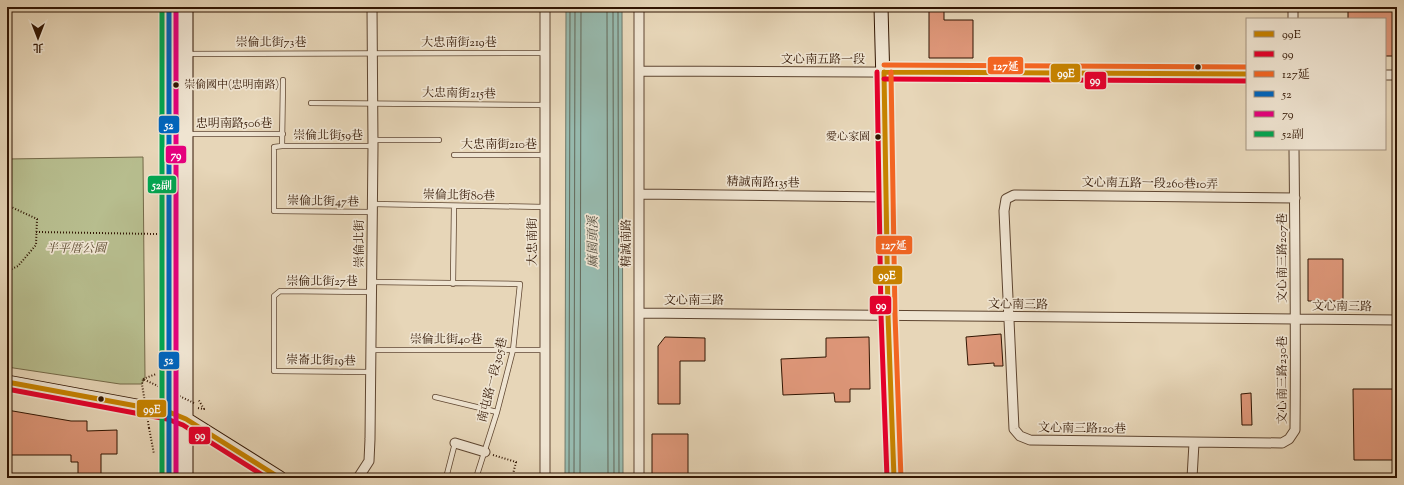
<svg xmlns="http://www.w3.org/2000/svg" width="1404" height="485" font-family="'Sorts Mill Goudy','Noto Serif TC',serif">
<rect width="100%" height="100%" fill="#e7d6b8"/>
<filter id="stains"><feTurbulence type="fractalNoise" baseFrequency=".005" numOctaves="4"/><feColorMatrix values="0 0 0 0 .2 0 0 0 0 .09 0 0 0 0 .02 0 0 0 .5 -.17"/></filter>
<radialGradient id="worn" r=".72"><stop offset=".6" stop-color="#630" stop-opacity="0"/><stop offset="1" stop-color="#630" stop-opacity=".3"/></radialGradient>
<path fill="#b7bd8e" stroke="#746948" d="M143 157 145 377 142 384H120L7 367V159Z
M7 474H60V478H7Z"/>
<path fill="#97b9ad" stroke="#6e7769" d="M566 7H622L623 478H565Z"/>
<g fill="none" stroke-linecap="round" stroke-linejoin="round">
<path stroke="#646758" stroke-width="1" d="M607 7 608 478
M613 7 614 478
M618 7 619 478
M569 478 570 7
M574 478 575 7
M580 478 581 7"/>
</g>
<path fill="#dd9678" stroke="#311502" d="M929 7H944V20H973V58H929Z
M1348 7H1395L1394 56H1385V19H1348Z
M1308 259H1343V301H1308Z
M1001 334 1003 366H994V363L968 365 966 337Z
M665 337 705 338V361H680V404H658V346Z
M869 337 870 389H850V402H835L834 393 783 395 781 359 826 357V338Z
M1353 389H1397V460H1354Z
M1251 393 1252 425H1242L1241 394Z
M7 410 71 421H87V431L117 430V454H101V478H78V462H71V455H7Z
M652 434H688V478H652Z"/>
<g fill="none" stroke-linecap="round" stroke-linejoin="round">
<defs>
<path id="lane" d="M170 54 545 53
M283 80 282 146 274 147V211L372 212
M311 103 545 105
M186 134H283
M373 140H439
M282 146H373
M454 155H545
M372 204 545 207
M372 282 520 284 513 350 497 412 476 478
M453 284 454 206
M370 350H545
M371 372 274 371V296L280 291 371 292
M435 397 497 412
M446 478 455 443"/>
<path id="street" d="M545 7V478
M1293 7V19
M639 71 1247 74
M1385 75H1397
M1294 149C1295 243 1296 337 1295 430L1289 439 1282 443 1030 440 1020 436 1014 429 1004 211 1006 199 1014 195 1295 198
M639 194 886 197
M639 313 1397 320
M455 443 485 452
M358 478 369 461 370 439 373 146 372 7
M639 478V7
M1192 478 1194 443"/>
<path id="secondary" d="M186 7V478
M881 7 886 197 888 315 894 478
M7 382 169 412 186 419 280 478
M169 478V7"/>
</defs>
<use href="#lane" stroke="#5e4530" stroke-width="6"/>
<use href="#street" stroke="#5e4530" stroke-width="11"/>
<use href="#secondary" stroke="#311502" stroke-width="15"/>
<path stroke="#311502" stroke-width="2" stroke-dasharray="1 2" stroke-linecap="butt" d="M7 205 37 219 36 245 18 266 7 271
M36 232 157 234
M143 379 156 374
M198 408 204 409 198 399
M149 428 154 454
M493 455 516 462 512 478"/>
<use href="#lane" stroke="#efe4d1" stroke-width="4.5"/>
<use href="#street" stroke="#efe4d1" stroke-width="9"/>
<use href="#secondary" stroke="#efe4d1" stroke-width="13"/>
<path stroke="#311502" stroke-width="2" stroke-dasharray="1 2" stroke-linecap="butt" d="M149 428 142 384 143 379 194 403"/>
<defs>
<path id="bus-1" d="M884 72 888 315 894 478
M884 72 1247 74
M7 382 169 412 186 419 280 478"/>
<path id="bus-2" d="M877 72 881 315 887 478
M884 79 1247 81
M7 389 167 419 183 425 267 478"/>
<path id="bus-3" d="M884 65 1247 67
M891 72 895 315 901 478"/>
<path id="bus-4" d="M169 7V478"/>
<path id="bus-5" d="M176 7V478"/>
<path id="bus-6" d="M162 7V478"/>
</defs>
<use href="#bus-1" stroke="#efe4d1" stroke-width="8"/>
<use href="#bus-2" stroke="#efe4d1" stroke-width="8"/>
<use href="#bus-3" stroke="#efe4d1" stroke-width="8"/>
<use href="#bus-4" stroke="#efe4d1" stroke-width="8"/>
<use href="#bus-5" stroke="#efe4d1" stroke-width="8"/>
<use href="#bus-6" stroke="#efe4d1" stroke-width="8"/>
<use href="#bus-1" stroke="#c68200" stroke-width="5"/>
<use href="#bus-2" stroke="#e4002b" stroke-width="5"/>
<use href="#bus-3" stroke="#f26522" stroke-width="5"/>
<use href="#bus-4" stroke="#0065bd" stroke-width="5"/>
<use href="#bus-5" stroke="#e5007d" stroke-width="5"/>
<use href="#bus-6" stroke="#00a651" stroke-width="5"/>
</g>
<g fill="#311502" stroke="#efe4d1" stroke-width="1.5">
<circle cx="1198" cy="67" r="3.5"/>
<circle cx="176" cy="85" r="3.5"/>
<circle cx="878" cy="137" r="3.5"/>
<circle cx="101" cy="399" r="3.5"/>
</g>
<g text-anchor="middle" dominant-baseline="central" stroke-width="3.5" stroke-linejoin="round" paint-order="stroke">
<g font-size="11" fill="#311502" stroke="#efe4d1" text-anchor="start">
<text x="184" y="85">崇倫國中(忠明南路)</text>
<text x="870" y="137" text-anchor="end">愛心家園</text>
</g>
<g font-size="12" fill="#311502" stroke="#efe4d1">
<text x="271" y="43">崇倫北街73巷</text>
<text x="459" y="43">大忠南街219巷</text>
<text x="823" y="60">文心南五路一段</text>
<text transform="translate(459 94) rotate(1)">大忠南街215巷</text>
<text x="234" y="124">忠明南路506巷</text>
<text x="328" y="136">崇倫北街59巷</text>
<text x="499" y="145">大忠南街210巷</text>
<text transform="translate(763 183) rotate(1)">精誠南路135巷</text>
<text transform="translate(1150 184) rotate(1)">文心南五路一段260巷10弄</text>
<text transform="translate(459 196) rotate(1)">崇倫北街80巷</text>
<text transform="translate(323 202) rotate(1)">崇倫北街47巷</text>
<text transform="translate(533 242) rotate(-90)">大忠南街</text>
<text transform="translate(627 243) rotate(-90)">精誠南路</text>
<text transform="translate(360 244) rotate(-90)">崇倫北街</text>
<text transform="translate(1283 258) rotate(-90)">文心南三路207巷</text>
<text x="322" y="282">崇倫北街27巷</text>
<text x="694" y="301">文心南三路</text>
<text transform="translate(1018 305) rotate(1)">文心南三路</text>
<text transform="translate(1342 307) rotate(1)">文心南三路</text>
<text x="446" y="340">崇倫北街40巷</text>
<text transform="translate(321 361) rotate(1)">崇崙北街19巷</text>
<text transform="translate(493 380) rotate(-76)">南屯路一段305巷</text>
<text transform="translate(1283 380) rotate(-90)">文心南三路230巷</text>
<text transform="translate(1082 429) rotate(1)">文心南三路120巷</text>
</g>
<g font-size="12" font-style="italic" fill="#59472c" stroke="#efe4d1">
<text x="76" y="249">半平厝公園</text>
</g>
<g font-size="13" font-style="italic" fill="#554e3e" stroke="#efe4d1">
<text transform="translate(594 242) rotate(-90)">麻園頭溪</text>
</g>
</g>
<g stroke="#efe4d1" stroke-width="1.5">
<rect x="987" y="56" width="37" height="19" rx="4" fill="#f26522"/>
<rect x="1050" y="63" width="31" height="20" rx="4" fill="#c68200"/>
<rect x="1084" y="71" width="23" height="19" rx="4" fill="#e4002b"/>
<rect x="158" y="115" width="22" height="19" rx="4" fill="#0065bd"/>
<rect x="165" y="145" width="22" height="19" rx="4" fill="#e5007d"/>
<rect x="147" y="175" width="30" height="19" rx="4" fill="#00a651"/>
<rect x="875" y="235" width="38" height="20" rx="4" fill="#f26522"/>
<rect x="872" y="265" width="31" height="20" rx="4" fill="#c68200"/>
<rect x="869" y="295" width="23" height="20" rx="4" fill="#e4002b"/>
<rect x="158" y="351" width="22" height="19" rx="4" fill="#0065bd"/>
<rect x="136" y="399" width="31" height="19" rx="4" fill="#c68200"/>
<rect x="188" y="426" width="23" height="19" rx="4" fill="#e4002b"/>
</g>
<g font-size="11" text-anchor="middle" font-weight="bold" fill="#fff">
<text x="1006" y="70">127延</text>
<text x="1066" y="77">99E</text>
<text x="1095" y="84">99</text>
<text x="169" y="129">52</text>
<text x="176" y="159">79</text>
<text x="162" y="189">52副</text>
<text x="894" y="249">127延</text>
<text x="887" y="279">99E</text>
<text x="881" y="309">99</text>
<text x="169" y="364">52</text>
<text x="152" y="413">99E</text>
<text x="200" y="439">99</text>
</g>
<rect width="1404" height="485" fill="none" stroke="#e7d6b8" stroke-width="24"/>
<rect x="8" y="8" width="1388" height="469" fill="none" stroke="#311502" stroke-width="2"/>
<rect x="12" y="12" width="1380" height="461" fill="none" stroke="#311502"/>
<rect x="1246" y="18" width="140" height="132" fill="#efe4d1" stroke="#a3917e"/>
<rect x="1254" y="31" width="20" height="6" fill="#c68200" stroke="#a3917e"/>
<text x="1282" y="38" font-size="12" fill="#311502">99E</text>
<rect x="1254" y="51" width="20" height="6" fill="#e4002b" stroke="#a3917e"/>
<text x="1282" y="58" font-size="12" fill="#311502">99</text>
<rect x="1254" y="71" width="20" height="6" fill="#f26522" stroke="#a3917e"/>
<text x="1282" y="78" font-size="12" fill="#311502">127延</text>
<rect x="1254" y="91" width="20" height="6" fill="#0065bd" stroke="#a3917e"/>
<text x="1282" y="98" font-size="12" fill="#311502">52</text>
<rect x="1254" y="111" width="20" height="6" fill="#e5007d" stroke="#a3917e"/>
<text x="1282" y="118" font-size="12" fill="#311502">79</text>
<rect x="1254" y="131" width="20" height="6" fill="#00a651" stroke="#a3917e"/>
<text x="1282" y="138" font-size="12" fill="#311502">52副</text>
<g transform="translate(38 38) rotate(180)" stroke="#efe4d1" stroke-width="3" paint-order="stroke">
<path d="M0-3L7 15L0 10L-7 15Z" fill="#311502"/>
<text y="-6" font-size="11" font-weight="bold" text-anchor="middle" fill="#311502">北</text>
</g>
<rect width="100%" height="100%" filter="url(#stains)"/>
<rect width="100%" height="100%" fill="url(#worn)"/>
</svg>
